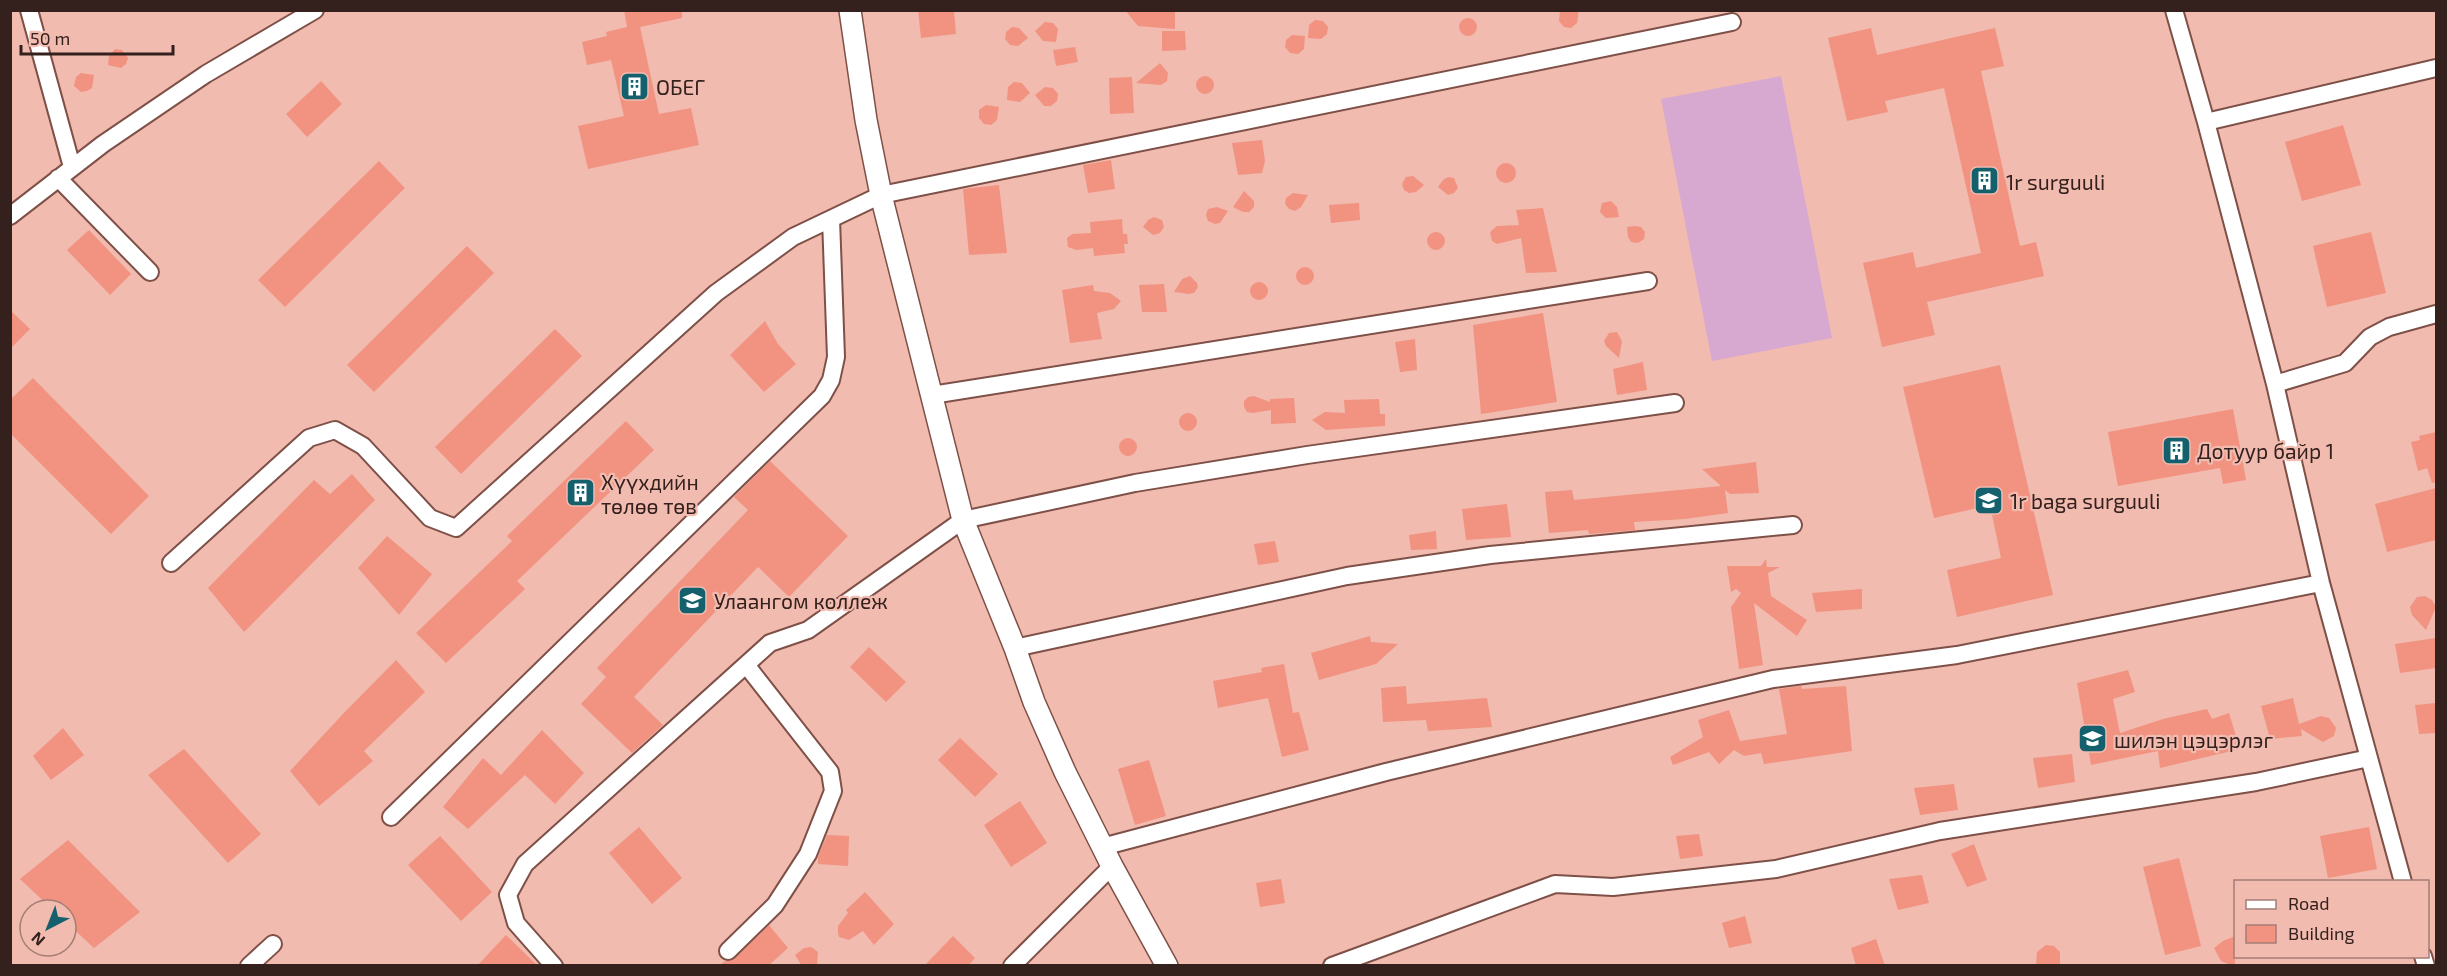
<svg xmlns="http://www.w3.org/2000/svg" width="2447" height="976" font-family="'Exo 2',sans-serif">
<rect width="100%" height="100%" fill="#f1bbb0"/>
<path fill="#d7a9d0" d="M1781 76 1832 338 1712 361 1661 99Z"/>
<path fill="#f19380" d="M624 10H682V18L640 27 659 114 691 108 699 145 588 169 578 126 624 116 611 60 587 65 582 42 607 36 606 32 627 27Z
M918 10H954L956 34 921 38Z
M1125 10H1175V29L1138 26Z
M1560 10H1579L1577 23 1571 28 1564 27 1559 21Z
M1459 27a9 9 0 1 1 18 0a9 9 0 1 1-18 0Z
M1315 20 1323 21 1328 27 1327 34 1321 39 1308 38 1309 25Z
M1045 22 1053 23 1058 29 1056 42 1043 41 1035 31Z
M1012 27 1019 28 1028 38 1018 46 1010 45 1005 39 1006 32Z
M1871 28 1877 55 1995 28 2004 66 1981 71 2020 246 2036 242 2044 276 1927 302 1935 335 1882 347 1863 263 1913 252 1916 268 1981 253 1944 88 1885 101 1888 112 1847 121 1828 38Z
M1162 31H1185L1186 50 1162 51Z
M1292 35 1305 36 1304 49 1298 54 1290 53 1285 47 1286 40Z
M1075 47 1078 62 1056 66 1053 50Z
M115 49 122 50 128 58 126 64 121 68 108 65 109 56Z
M1160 63 1168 73 1167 81 1161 85 1136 83Z
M81 73 94 75 92 88 87 91 81 92 74 86 76 77Z
M1196 85a9 9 0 1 1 18 0a9 9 0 1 1-18 0Z
M1132 77 1134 113 1110 114 1109 78Z
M321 81 342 104 307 137 286 114Z
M1014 82 1022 83 1030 93 1020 102 1007 100 1008 87Z
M1045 87 1053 88 1058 94 1057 101 1051 106H1044L1035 95Z
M986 105 999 107 997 120 991 125 984 124 979 118V110Z
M2343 125 2361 185 2302 201 2285 142Z
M1262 140 1265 161 1262 173 1238 175 1232 143Z
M1111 160 1115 189 1088 193 1083 165Z
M379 161 405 188 285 307 258 280Z
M1496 173a10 10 0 1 1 20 0a10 10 0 1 1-20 0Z
M1413 176 1424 185 1416 192 1409 193 1404 190 1402 184 1406 177Z
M1448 177 1454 178 1458 188 1454 193 1448 195 1438 187 1443 180Z
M999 185 1007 253 969 255 963 189Z
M1244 191 1254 201V207L1249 212H1243L1233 207Z
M1293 193 1308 195 1301 207 1295 211 1289 209 1285 204 1286 198Z
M1611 201 1617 207 1619 217 1606 218 1600 212 1602 203Z
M1359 203 1360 220 1331 223 1329 205Z
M1217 207 1228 211 1220 223 1215 224 1208 221 1206 215 1208 209Z
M1543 208 1557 272 1526 273 1521 238 1497 244 1492 241 1490 232 1497 226 1519 225 1516 210Z
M1154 217 1162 220 1164 227 1160 233 1153 235 1143 227 1148 220Z
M1122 219 1123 234H1127L1128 244H1124L1125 253 1094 256 1093 248 1076 250 1068 247 1067 238 1072 234 1091 233 1090 222Z
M1635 226 1641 227 1645 232 1644 239 1638 243 1631 242 1628 237 1627 227Z
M89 230 131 274 110 295 67 250Z
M2371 232 2386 293 2327 307 2313 246Z
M1427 241a9 9 0 1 1 18 0a9 9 0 1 1-18 0Z
M467 246 494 273 374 392 347 365Z
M1296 276a9 9 0 1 1 18 0a9 9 0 1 1-18 0Z
M1190 276 1197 283 1198 287 1194 293 1189 294 1174 292 1182 279Z
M1250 291a9 9 0 1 1 18 0a9 9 0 1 1-18 0Z
M1164 284 1167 312H1142L1139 285Z
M1093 285 1094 291 1110 293 1121 301 1114 309 1097 313 1102 339 1070 343 1062 290Z
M10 310 30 329 10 349Z
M1543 313 1557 402 1481 414 1473 325Z
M765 321 778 344 796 364 764 392 730 355Z
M555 329 582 356 461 474 435 447Z
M1617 332 1622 341 1619 358 1606 346 1604 341 1609 333Z
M1415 339 1417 370 1400 372 1395 342Z
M1643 362 1647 390 1617 395 1613 369Z
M2000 365 2053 595 1957 617 1947 570 2001 558 1990 505 1934 518 1903 387Z
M33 378 149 496 111 534 10 433V400Z
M1254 396 1270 402V399L1294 398 1296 423 1271 424V410L1253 413 1247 412 1244 407V401L1248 397Z
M1379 399 1380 414H1385V426L1326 430 1312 420 1325 412 1345 413 1344 400Z
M2233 409 2246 480 2223 484 2220 468 2118 486 2108 432Z
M1179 422a9 9 0 1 1 18 0a9 9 0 1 1-18 0Z
M626 421 654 450 517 581 525 589 446 663 416 633 512 541 507 536Z
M2436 432V482L2432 483 2427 468 2418 471 2411 442 2420 440 2419 436Z
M1119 447a9 9 0 1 1 18 0a9 9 0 1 1-18 0Z
M770 461 848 536 789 597 758 567 634 697 663 725 632 753 581 704 606 677 597 668 748 510 734 497Z
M1756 462 1759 493 1730 494 1725 490 1728 513 1685 519 1634 522 1635 530 1589 534 1588 530 1549 533 1545 492 1572 490 1574 500 1721 486 1702 469Z
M352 474 375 500 244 632 208 588 314 480 330 494Z
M2436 488V540L2387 552 2375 504Z
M1507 504 1511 537 1466 540 1462 509Z
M1436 531 1437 549 1411 550 1409 535Z
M387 536 432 574 399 615 358 568Z
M1275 541 1279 562 1258 565 1254 544Z
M1766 559 1767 567H1780L1768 573 1771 596 1807 620 1797 636 1754 603 1763 665 1739 669 1731 607 1741 593 1736 589 1731 592 1727 566H1761Z
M1862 589V609L1816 612 1812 593Z
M2425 596 2432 600 2436 607 2426 630 2412 615 2410 607 2417 597Z
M1370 636 1371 642 1398 644 1376 664 1319 680 1311 653Z
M2436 638V668L2400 673 2395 644Z
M869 647 906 682 886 702 850 667Z
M396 660 425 692 364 751 373 761 319 806 290 771 341 716Z
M1284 664 1293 713 1299 712 1309 750 1282 757 1268 698 1218 708 1213 681 1262 672 1261 668Z
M2128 670 2135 692 2113 699 2120 733 2163 719 2207 709 2212 719 2229 713 2240 749 2160 768 2158 751 2091 765 2077 683Z
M1406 686 1407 704 1487 698 1492 727 1428 731 1426 720 1383 722 1381 688Z
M1801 686 1802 689 1846 686 1852 751 1764 764 1761 753 1744 756 1734 750 1719 764 1709 752 1673 765 1670 757 1703 737 1698 720 1729 710 1740 741 1787 734 1779 689Z
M2293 698 2299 724 2321 716 2329 718 2336 728 2334 736 2323 742 2301 729 2302 736 2270 739 2261 706Z
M2436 703V733L2419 734 2415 705Z
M63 728 84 755 51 780 33 756Z
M542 730 584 773 555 804 525 775 468 829 443 807 483 758 501 775Z
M960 738 998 774 975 797 938 760Z
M184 749 261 834 228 863 148 775Z
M2072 754 2075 782 2038 788 2033 758Z
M1149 760 1166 816 1135 825 1118 769Z
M1954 784 1958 810 1920 815 1914 788Z
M1020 801 1047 843 1011 867 984 825Z
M639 827 682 878 652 904 609 853Z
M2369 827 2377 869 2328 878 2320 836Z
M1699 834 1703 856 1680 859 1676 836Z
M827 835 849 836 848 866 818 864V857Z
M440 836 492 892 461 921 408 865Z
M68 840 140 912 94 948 66 922V910H53L20 879Z
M1974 844 1987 880 1967 887 1951 854Z
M2179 858 2201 946 2165 955 2143 867Z
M1922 875 1929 903 1898 910 1889 879Z
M1281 879 1285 903 1260 907 1256 883Z
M865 892 894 924 874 945 863 931 849 940 839 937 838 932V926L848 913 846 910Z
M1745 916 1752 943 1729 948 1722 923Z
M769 925 788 948 768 966H719L725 961 735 958Z
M506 935 538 966H477Z
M953 936 975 958 968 966H924Z
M2235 936V966H2233L2221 961 2214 948 2223 941Z
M1876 939 1885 966H1856L1851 948Z
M2046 945 2054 946 2060 952V966H2036L2037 952Z
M811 947 818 952 817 966H802L795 955 804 948Z"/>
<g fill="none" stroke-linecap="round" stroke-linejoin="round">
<defs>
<path id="minor" d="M29 10 72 167
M2174 10 2206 122 2275 384 2321 583 2403 882
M2206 122 2436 68
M58 178 150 272
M10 216 103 144 206 74 315 10
M2275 384 2345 363 2370 337 2389 327 2436 314
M932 395 1648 281
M171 563 309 438 335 430 363 446 430 518 456 528 716 293 793 237 881 195 1732 22
M1015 648 1347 576 1490 555 1793 525
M391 817 822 396 831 380 836 357 831 219
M1102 847 1386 772 1773 679 1957 655 2321 583
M728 951 775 905 808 854 833 791 830 772 747 666
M2423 956 2426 966
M249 966 273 944
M554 966 516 923 508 895 525 864 770 643 808 630 963 520 1135 483 1307 455 1675 403
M1012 966 1112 866
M1332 966 1555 884 1613 887 1776 869 1940 831 2256 782 2369 758"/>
<path id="tertiary" d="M850 10 866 120 881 195 963 520 1015 648 1034 702 1065 772 1112 866 1167 966"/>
</defs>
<use href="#minor" stroke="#7e5047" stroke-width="20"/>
<use href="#tertiary" stroke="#7e5047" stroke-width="24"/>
<use href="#minor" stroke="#fff" stroke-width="16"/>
<use href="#tertiary" stroke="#fff" stroke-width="21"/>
</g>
<defs>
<symbol id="building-square" viewBox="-11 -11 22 22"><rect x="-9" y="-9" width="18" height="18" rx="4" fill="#14606d" stroke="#f1bbb0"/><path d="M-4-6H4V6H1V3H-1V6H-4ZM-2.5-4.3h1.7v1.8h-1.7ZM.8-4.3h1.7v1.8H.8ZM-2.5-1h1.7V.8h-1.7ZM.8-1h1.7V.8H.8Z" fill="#fff"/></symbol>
<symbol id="school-square" viewBox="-11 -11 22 22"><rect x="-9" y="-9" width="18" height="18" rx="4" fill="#14606d" stroke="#f1bbb0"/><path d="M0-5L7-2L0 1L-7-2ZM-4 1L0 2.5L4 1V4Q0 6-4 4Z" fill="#fff"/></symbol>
</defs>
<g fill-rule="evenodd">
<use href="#building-square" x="618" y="70" width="33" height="33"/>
<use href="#building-square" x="1968" y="164" width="33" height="33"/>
<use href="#building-square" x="2160" y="434" width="33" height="33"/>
<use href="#building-square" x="564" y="476" width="33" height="33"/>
<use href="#school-square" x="1972" y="484" width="33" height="33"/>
<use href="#school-square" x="676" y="584" width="33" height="33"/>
<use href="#school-square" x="2076" y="722" width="33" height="33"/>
</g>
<g text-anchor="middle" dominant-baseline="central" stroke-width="4.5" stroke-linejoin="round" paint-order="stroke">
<g font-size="21" fill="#34201c" stroke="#f1bbb0" text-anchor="start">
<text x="656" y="86">ОБЕГ</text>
<text x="2006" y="181">1r surguuli</text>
<text x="2197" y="450">Дотуур байр 1</text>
<text x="601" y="481">Хүүхдийн<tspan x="601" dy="24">төлөө төв</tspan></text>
<text x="2010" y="500">1r baga surguuli</text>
<text x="714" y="600">Улаангом коллеж</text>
<text x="2114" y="739">шилэн цэцэрлэг</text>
</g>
</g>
<rect width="2447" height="976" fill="none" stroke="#34201c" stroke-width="24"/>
<rect x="2234" y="880" width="195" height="78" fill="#f1bbb0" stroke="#a57d75" stroke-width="1.5"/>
<rect x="2246" y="900" width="30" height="9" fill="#ffffff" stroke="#a57d75" stroke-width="1.5"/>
<text x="2288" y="910" font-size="18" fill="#34201c">Road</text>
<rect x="2246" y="925" width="30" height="18" fill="#f19380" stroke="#a57d75" stroke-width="1.5"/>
<text x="2288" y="940" font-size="18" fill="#34201c">Building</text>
<g transform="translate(48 928) rotate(222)"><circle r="28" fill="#f1bbb0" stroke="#a57d75" stroke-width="1.5"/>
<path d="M0-4.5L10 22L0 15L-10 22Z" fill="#14606d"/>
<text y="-9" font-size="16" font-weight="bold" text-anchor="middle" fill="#34201c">N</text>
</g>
<path d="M21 45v9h152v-9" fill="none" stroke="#34201c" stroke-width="3"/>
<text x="30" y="45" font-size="18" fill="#34201c" stroke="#f1bbb0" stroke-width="4.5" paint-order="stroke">50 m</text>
</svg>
